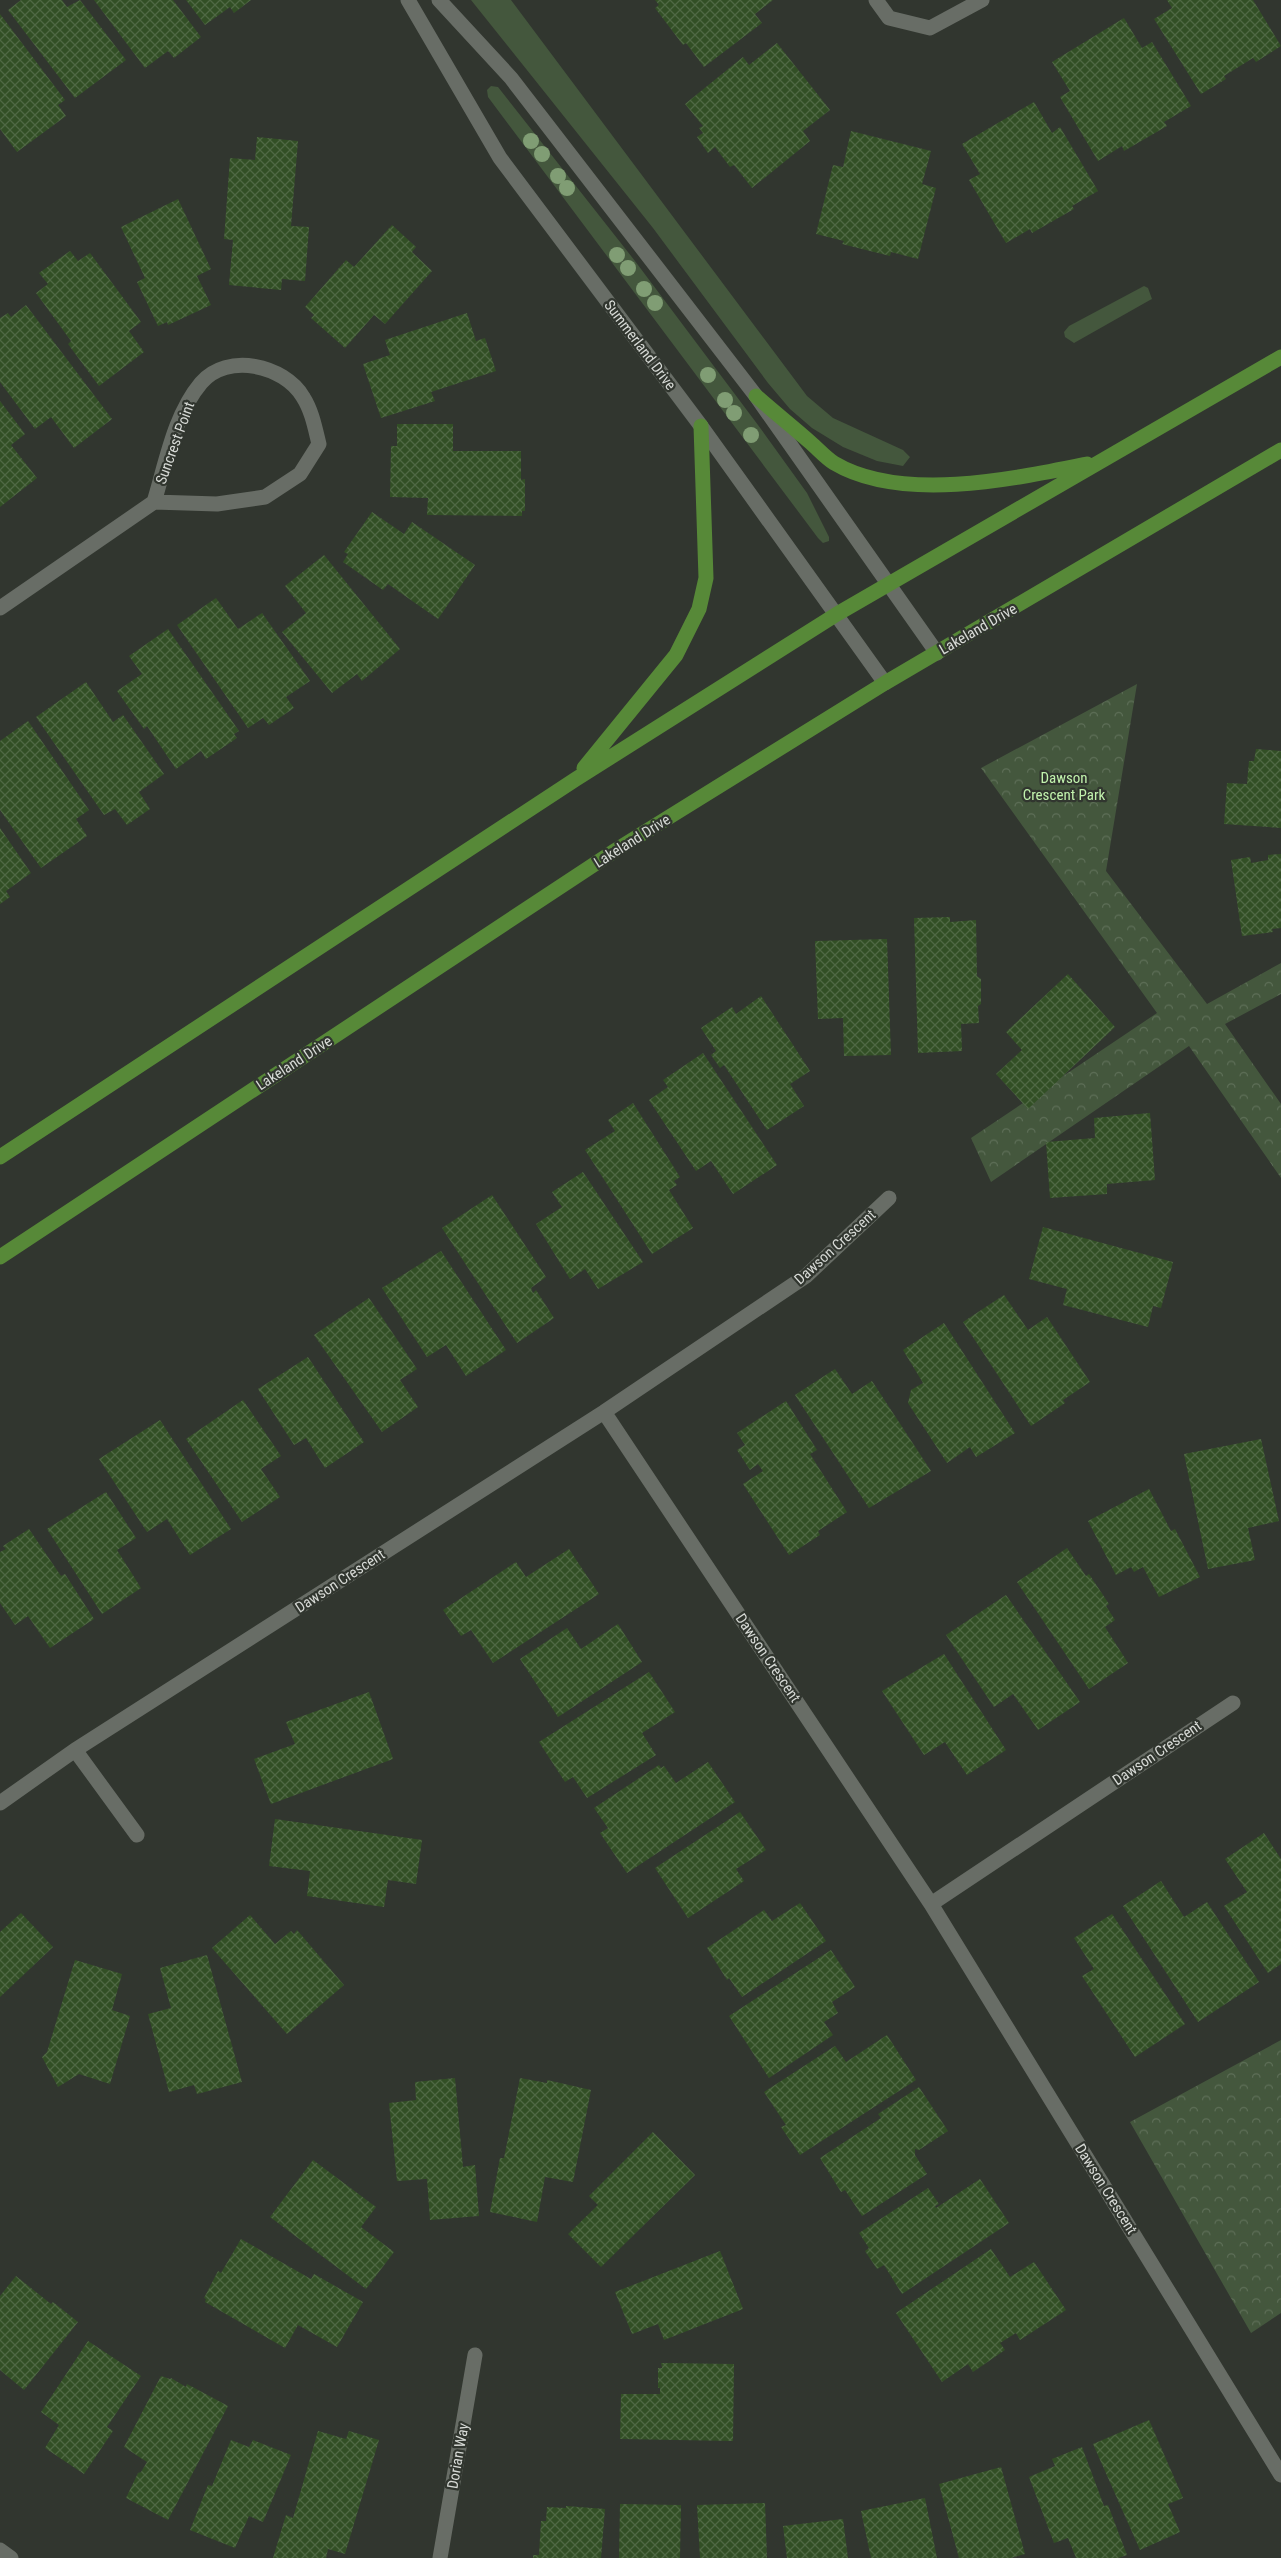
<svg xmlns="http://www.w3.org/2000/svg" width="1281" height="2558" font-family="'Roboto Condensed',sans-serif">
<defs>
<pattern id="park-crowns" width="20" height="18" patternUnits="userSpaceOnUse" patternTransform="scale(1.25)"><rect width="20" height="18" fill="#44573d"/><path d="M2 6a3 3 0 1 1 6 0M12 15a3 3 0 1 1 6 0" fill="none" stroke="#5e6f58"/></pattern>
<pattern id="building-cross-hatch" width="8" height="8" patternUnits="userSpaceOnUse" patternTransform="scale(1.25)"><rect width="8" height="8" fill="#324f25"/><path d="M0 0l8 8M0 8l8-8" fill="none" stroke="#4f6844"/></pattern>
</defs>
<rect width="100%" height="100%" fill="#31362f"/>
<path fill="#44573d" d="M471 0H511L807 396 833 418 903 450 910 457 903 466 877 461 843 447 812 428 790 409 768 383 653 228Z
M491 86 498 87 635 261 758 425 807 493 829 537V541L823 543 818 538 488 97 487 90Z
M1144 286 1148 288 1152 299 1150 300 1074 343 1065 337 1064 332 1069 326Z"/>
<path fill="url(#park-crowns)" d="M1137 684 1106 871 1207 1004 1281 963V994L1225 1024 1281 1104V1178L1189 1046 991 1182 971 1138 1157 1013 981 768Z
M1281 2040V2313L1251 2333 1130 2122Z"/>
<path fill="url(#building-cross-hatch)" d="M21 0H62L67 7 80 0 126 60 75 98 8 10Z
M94 0H173L201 37 174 58 168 51 145 68Z
M186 0H251L234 13 230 7 205 25Z
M655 0H773L755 14 762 23 704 67 686 43 683 45 655 8 659 5Z
M1167 0H1253L1281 46 1256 62 1253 58 1224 76 1226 79 1201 94 1154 19 1172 8Z
M0 14 65 100 58 105 66 116 17 152 0 129Z
M1124 18 1142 48 1152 42 1191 106 1164 122 1167 126 1124 151 1122 146 1098 161 1060 97 1070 91 1052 62Z
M777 43 830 110 803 131 810 141 752 188 734 165 730 167 715 147 708 153 697 137 703 133 699 128 703 126 685 104 743 57 749 65Z
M1034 102 1052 133 1060 127 1098 191 1072 206 1074 209 1032 233 1030 229 1006 243 969 180 980 174 962 144Z
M851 131 931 151 922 184 936 188 918 259 891 252 890 256 842 244 844 241 816 234 833 165 843 167Z
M257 137 298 141 291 226 309 227 305 281 282 279 281 290 229 285 233 240 224 239 230 158 255 160Z
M178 199 211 269 197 276 211 305 168 325 167 322 158 326 137 282 145 278 121 227Z
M392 225 416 247 412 252 432 271 385 324 374 315 345 348 311 318 314 315 305 307 346 260 354 267Z
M70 251 78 261 90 253 141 322 129 331 144 352 99 386 68 344 71 341 36 293 48 284 39 273Z
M26 305 112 419 74 448 51 417 35 429 0 382V318L8 313 11 317Z
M467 313 476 341 485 338 496 371 431 392 435 401 381 418 363 364 390 355 385 340Z
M0 401 25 434 11 445 37 478 0 507Z
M397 424H453V451H521V480L525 479V511H522V516L427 515 428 498 390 497 391 446H397Z
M372 512 404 534 412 522 475 565 438 619 388 584 383 590 343 562 348 554 344 552Z
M324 555 400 649 362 681 357 674 332 693 282 632 306 613 285 586Z
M216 598 238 629 262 613 310 681 286 697 294 708 269 725 263 718 248 728 177 625Z
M168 629 239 731 234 734 237 738 206 759 201 751 176 769 147 726 144 729 117 691 142 674 129 656Z
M86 682 113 722 123 715 164 774 139 792 150 809 127 825 115 809 104 815 36 717Z
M28 721 89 810 76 819 87 836 41 868 0 810V741Z
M1256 749 1281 751V828L1224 824 1227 783 1247 784 1249 761H1254Z
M0 828 31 873 6 891 10 897 0 904Z
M1281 854V928L1272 929 1273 932 1242 936 1231 860 1250 857 1251 863 1268 860V855Z
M950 917V922L976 920 977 976 981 979V1004L978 1006 979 1023 961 1024 962 1051 918 1053 914 918Z
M887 939 891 1055 844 1056 843 1018 818 1019 815 941Z
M1068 974 1115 1027 1028 1109 996 1074 1022 1050 1006 1032Z
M761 996 810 1071 790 1084 804 1106 767 1130 724 1065 720 1068 711 1055 716 1051 701 1028 732 1007 736 1014Z
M703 1053 777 1165 733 1194 711 1161 696 1171 649 1100 668 1087 663 1080Z
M633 1103 680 1177 674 1181 677 1185 669 1190 693 1228 652 1254 585 1150 615 1131 608 1120Z
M1150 1113 1155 1180 1107 1184V1194L1050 1198 1046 1142 1095 1138 1094 1118Z
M583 1172 643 1262 598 1289 585 1269 570 1279 536 1224 562 1207 552 1192Z
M492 1195 546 1277 531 1288 533 1293 536 1290 554 1318 517 1343 442 1228Z
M1043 1227 1173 1262 1161 1308 1153 1306 1148 1327 1063 1305 1067 1289 1029 1279Z
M441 1251 506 1350 466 1376 446 1345 427 1357 382 1288Z
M1004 1295 1028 1330 1047 1317 1090 1382 1063 1400 1065 1403 1031 1426 963 1322Z
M369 1298 417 1369 400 1380 418 1407 382 1432 314 1335Z
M944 1323 1015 1433 976 1457 970 1447 947 1463 908 1403 911 1390 923 1383 903 1350Z
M308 1357 364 1442 325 1468 306 1438 294 1445 258 1389Z
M835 1369 852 1394 872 1381 931 1471 869 1508 795 1395Z
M243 1400 281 1456 261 1469 280 1497 242 1522 186 1439Z
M786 1401 817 1450 810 1454 847 1512 818 1531 820 1535 789 1555 743 1484 763 1471 758 1464 750 1470 737 1450 745 1445 737 1433Z
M160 1420 231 1529 190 1555 167 1519 147 1532 99 1459Z
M1261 1439 1279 1521 1248 1528 1255 1560 1208 1569 1184 1454Z
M1149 1489 1171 1531 1175 1529 1200 1577 1159 1597 1143 1567 1134 1572 1131 1567 1116 1575 1088 1521Z
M106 1492 136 1538 117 1550 141 1588 102 1614 47 1529Z
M29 1529 61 1576 65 1574 94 1619 50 1648 28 1616 15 1625 0 1603V1552L6 1549 3 1546Z
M1067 1548 1086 1576 1089 1574 1109 1604 1106 1606 1115 1620 1105 1627 1128 1663 1089 1689 1017 1582Z
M569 1549 599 1594 493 1663 471 1630 461 1636 443 1610 516 1562 526 1577Z
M1006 1595 1080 1702 1038 1730 1013 1694 994 1707 946 1635Z
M618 1624 642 1662 558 1717 520 1659 567 1628 581 1649Z
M944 1654 1006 1750 967 1775 945 1742 924 1755 882 1691Z
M649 1672 675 1712 642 1733 656 1755 587 1798 573 1777 565 1782 539 1742Z
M369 1692 393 1759 271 1804 254 1759 295 1744 286 1722Z
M708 1762 735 1802 627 1873 600 1833 608 1828 594 1808 659 1765 661 1768 664 1766 676 1783Z
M740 1812 766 1850 736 1869 744 1881 688 1918 655 1868Z
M275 1819 422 1840 416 1884 388 1880 384 1907 307 1896 310 1871 269 1866Z
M1264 1833 1281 1859V1964L1268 1973 1224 1906 1247 1892 1225 1859Z
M1161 1881 1184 1917 1207 1902 1259 1982 1198 2022 1123 1906Z
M800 1903 826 1941 742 1997 729 1978 727 1980 707 1948 764 1910 772 1921Z
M21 1913 53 1947 0 1997V1932Z
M1112 1914 1185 2024 1135 2057 1082 1976 1094 1969 1074 1938Z
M250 1915 275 1944 291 1931 294 1934 297 1930 344 1985 287 2034 212 1948Z
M831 1950 855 1987 832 2002 838 2013 824 2022 833 2035 769 2078 729 2016Z
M207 1955 242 2082 197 2094 194 2085 169 2092 148 2014 171 2008 160 1968Z
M75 1960 122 1974 112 2010 130 2016 110 2084 79 2074 58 2087 42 2057 47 2052Z
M887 2035 916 2080 800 2155 781 2127 786 2125 764 2092 835 2046 846 2062Z
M455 2078 463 2167 475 2165 479 2216 430 2220 427 2179 397 2181 389 2103 416 2100 415 2082Z
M520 2078 547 2083V2080L591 2090 573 2182 545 2177 537 2222 490 2212 500 2158H504Z
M919 2087 948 2131 919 2150 915 2149V2155L927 2174 862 2216 845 2190 841 2192 820 2158 881 2118 878 2114Z
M653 2132 695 2175 601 2267 568 2234 598 2205 589 2196Z
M313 2160 376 2207 361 2227 394 2252 366 2289 270 2217Z
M980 2179 1009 2223 902 2294 884 2265 877 2269 865 2251 869 2248 859 2233 928 2188 939 2204 935 2206 936 2208Z
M241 2239 311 2279 314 2274 363 2302 337 2347 298 2325 285 2348 205 2302 206 2299 204 2298 218 2271 221 2273Z
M991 2249 1010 2277 1034 2262 1066 2310 1020 2340 1016 2333 1000 2343 1005 2350 973 2372 968 2364 942 2382 896 2313Z
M720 2251 743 2309 664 2340 658 2324 632 2334 615 2292Z
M16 2276 51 2304 53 2302 78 2322 24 2390 0 2370V2296Z
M88 2341 141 2376 107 2427 113 2431 84 2474 45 2448 59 2425 41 2412Z
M661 2363 734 2364 733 2441 620 2439 621 2394H660V2388H658V2368H662Z
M161 2376 170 2379 171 2378 186 2387 187 2384 228 2406 168 2520 126 2498 138 2473 141 2472 147 2462 124 2447Z
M1149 2420 1183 2498 1168 2504 1180 2532 1140 2550 1093 2444Z
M318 2431 346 2439 349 2431 379 2440 345 2554 328 2549 326 2558H273L286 2515 293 2518Z
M231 2440 249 2447 253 2440 291 2455 263 2522 249 2516 235 2548 190 2530 208 2485 212 2486Z
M1082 2447 1104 2506 1108 2505 1127 2555 1118 2558H1076L1068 2538 1054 2543 1029 2477 1055 2466 1052 2459Z
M1001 2467 1025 2554 1011 2558H959L939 2484Z
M925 2498 937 2558H871L861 2511Z
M765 2503 767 2558H700L697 2505Z
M620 2504 681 2505 680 2558H619Z
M566 2506 605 2509 601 2558H533V2555H539L541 2521H546L547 2507 566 2508Z
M843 2519 848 2558H787L783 2526Z"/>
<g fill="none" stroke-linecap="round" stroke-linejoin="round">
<path stroke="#686d66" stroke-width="15" d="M408 0 500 158 701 426 885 683
M439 0 511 78 756 396 937 653
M876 0 889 18 930 28 982 0
M0 608 154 502 217 504 265 497 300 474 319 444C315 428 312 411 303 397 284 365 227 352 201 383 174 415 166 463 154 502
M604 1412 931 1904 1281 2475
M75 1750 137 1835
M0 1803 75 1750 604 1412 806 1276 889 1198
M931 1904 1233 1703
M0 2550 11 2558
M440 2558 475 2355"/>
<path stroke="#578938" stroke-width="15" d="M756 396C774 412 793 427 811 443 818 449 826 458 834 463 901 503 1014 479 1087 464
M584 768 676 655 699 609 706 578 701 426
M0 1157 576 779 837 614 1281 357
M0 1257 616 850 885 683 1281 450"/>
</g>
<g fill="#809d74">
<circle cx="531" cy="141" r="8"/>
<circle cx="542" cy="154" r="8"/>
<circle cx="558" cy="176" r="8"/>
<circle cx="567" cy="188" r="8"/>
<circle cx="617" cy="255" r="8"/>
<circle cx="628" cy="268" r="8"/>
<circle cx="644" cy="289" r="8"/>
<circle cx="655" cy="303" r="8"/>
<circle cx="708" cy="375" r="8"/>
<circle cx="725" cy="400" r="8"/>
<circle cx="734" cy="413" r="8"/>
<circle cx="751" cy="435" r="8"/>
</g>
<g text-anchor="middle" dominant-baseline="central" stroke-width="4.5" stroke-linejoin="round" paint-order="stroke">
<g font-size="15" fill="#d7dad6" stroke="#31362f">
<text transform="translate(640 345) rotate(53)">Summerland Drive</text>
<text transform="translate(175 443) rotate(-70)">Suncrest Point</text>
<text transform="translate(978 629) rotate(-30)">Lakeland Drive</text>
<text transform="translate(632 841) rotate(-32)">Lakeland Drive</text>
<text transform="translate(294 1063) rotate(-33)">Lakeland Drive</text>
<text transform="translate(835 1247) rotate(-42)">Dawson Crescent</text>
<text transform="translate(340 1581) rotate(-33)">Dawson Crescent</text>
<text transform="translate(768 1658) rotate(56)">Dawson Crescent</text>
<text transform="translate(1157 1753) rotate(-34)">Dawson Crescent</text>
<text transform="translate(1106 2189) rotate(58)">Dawson Crescent</text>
<text transform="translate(458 2456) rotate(-80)">Dorian Way</text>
</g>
<g font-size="15" fill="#c1f2ad" stroke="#31362f">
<text x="1064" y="778">Dawson<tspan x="1064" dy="17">Crescent Park</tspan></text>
</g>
</g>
</svg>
